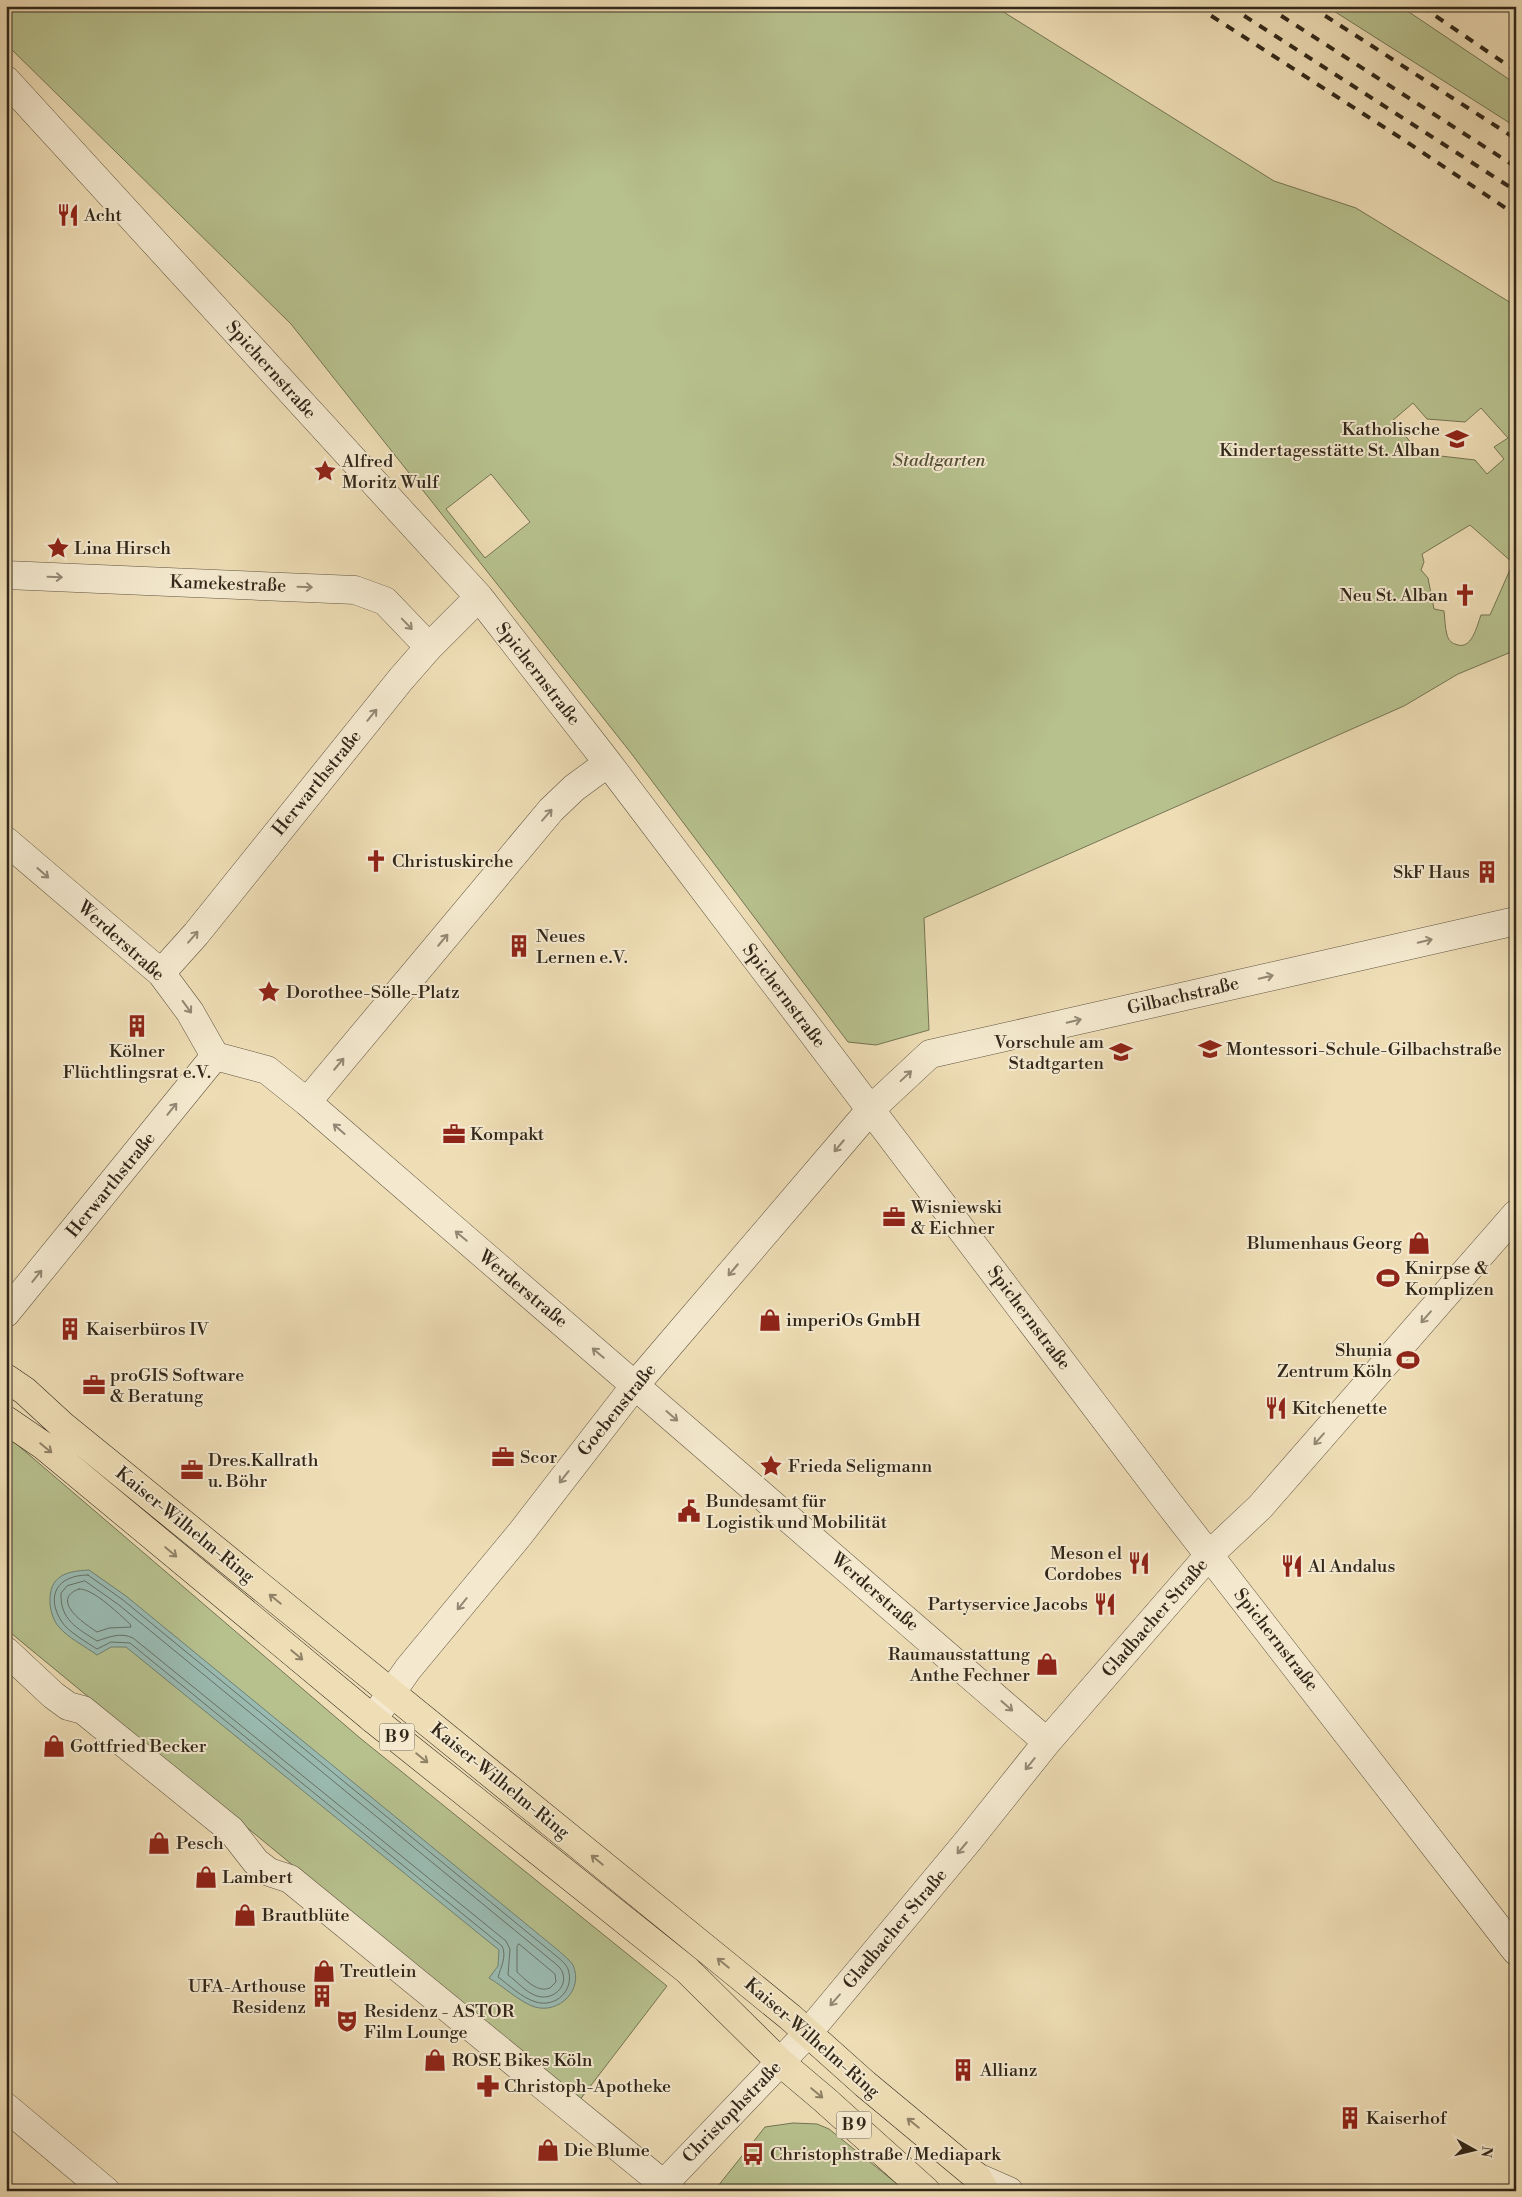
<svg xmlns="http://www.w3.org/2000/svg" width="1522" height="2197" font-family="'Libre Bodoni',serif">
<rect width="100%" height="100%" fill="#eeddb5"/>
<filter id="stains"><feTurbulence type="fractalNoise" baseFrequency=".004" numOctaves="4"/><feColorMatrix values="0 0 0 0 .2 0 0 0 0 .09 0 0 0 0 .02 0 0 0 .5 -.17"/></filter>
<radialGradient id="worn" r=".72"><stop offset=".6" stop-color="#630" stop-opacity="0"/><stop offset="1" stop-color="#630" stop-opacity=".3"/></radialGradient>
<path fill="#b7c18e" stroke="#747454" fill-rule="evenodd" d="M6 6H994L1274 181 1356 208 1516 306V650L1458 674 1404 706 924 918 929 1030 876 1045 848 1042 631 753 291 324 6 44ZM1413 403 1427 419 1465 422 1481 408 1508 438 1494 447 1504 459 1487 474 1475 460 1415 453V447L1392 421ZM491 474 530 522 485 558 446 509ZM1470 525 1513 563 1490 615H1481C1477 625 1472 652 1455 644 1451 643 1448 639 1447 635 1445 628 1445 619 1444 611L1434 609 1428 578 1421 570 1424 562 1422 554Z
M1326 6H1400L1516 84V127Z
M6 1435 360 1738 667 1986 579 2101 6 1629Z
M793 2123 817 2124 829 2129 906 2191H714L765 2127Z"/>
<path fill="#9abbb2" stroke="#708075" d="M89 1570 126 1596 559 1951C563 1955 570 1960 573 1965 584 1990 559 2014 535 2007 521 2003 503 1986 489 1978L498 1966 499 1950 126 1647H111L97 1655C86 1647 67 1637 59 1627 53 1621 50 1609 50 1602 49 1576 66 1571 89 1570Z"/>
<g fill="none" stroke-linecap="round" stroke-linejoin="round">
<path stroke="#667166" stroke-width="1" d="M88 1575 123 1600 555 1955C560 1959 566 1964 568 1969 575 1990 556 2008 536 2002 522 1998 509 1985 498 1977 501 1967 507 1956 502 1946L130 1643 111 1642 97 1649C88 1643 67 1631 62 1622 45 1596 57 1575 88 1575Z
M85 1581 119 1605 551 1960C555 1963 560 1967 562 1971 569 1987 552 2001 537 1996 525 1992 518 1982 508 1975L510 1949 506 1941 133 1638C121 1632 109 1637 97 1641 77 1628 60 1620 61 1593L67 1586Z
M79 1589C93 1588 120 1615 130 1624L131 1627 109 1628 97 1632C85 1624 49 1600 79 1589Z
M519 1944 555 1974 556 1982 550 1988C537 1993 526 1980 517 1972V1947Z"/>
<defs>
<path id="minor" d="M6 80 479 597 608 763 1167 1501 1516 1951
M6 575 355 590 385 601 429 647
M6 841 161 973 190 1012 215 1056 267 1070 307 1102 1047 1742
M161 973 196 934 401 679 429 647 479 597
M307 1102 551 810 574 788 608 763
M6 1313 215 1056
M6 1651 53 1695 68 1706 83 1710 231 1830 256 1862 269 1872 290 1879 672 2191
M373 1719 408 1669 520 1534 636 1384 871 1109 930 1054 1516 921
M6 2107 106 2191
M977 2177 1009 2191
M657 2191 807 2034 968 1841 1047 1742 1210 1554 1260 1507 1516 1214"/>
<path id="major" d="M6 1378 25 1391 62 1425 790 2017 865 2084 977 2177 985 2191
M6 1420 44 1446 373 1719 687 1970 780 2062 825 2100 926 2191"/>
</defs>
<use href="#minor" stroke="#605440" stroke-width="29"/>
<use href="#major" stroke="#312719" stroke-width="29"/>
<use href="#minor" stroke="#f4e9cf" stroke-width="28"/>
<use href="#major" stroke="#eeddb5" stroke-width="28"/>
<path stroke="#312719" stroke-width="4" stroke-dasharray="9 9" stroke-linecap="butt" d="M1196 6 1404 140 1516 215
M1229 6 1516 191
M1266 6 1516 167
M1310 6 1516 139
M1421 6 1516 71"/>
</g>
<defs><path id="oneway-shaft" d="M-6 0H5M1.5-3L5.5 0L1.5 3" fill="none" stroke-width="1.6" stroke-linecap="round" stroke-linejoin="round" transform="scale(1.25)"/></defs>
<g stroke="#928874">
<use href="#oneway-shaft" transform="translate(55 577) rotate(2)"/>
<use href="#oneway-shaft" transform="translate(305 587) rotate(2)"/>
<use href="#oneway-shaft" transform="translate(407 624) rotate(46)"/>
<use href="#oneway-shaft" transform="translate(372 715) rotate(-51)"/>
<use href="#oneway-shaft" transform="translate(547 815) rotate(-49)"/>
<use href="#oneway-shaft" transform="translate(43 873) rotate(41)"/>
<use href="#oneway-shaft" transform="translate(193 937) rotate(-49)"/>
<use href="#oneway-shaft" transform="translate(443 940) rotate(-50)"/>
<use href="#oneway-shaft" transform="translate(1425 941) rotate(-13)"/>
<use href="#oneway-shaft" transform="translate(1266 977) rotate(-13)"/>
<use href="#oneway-shaft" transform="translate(187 1007) rotate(54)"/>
<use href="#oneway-shaft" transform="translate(1074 1021) rotate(-13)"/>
<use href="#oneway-shaft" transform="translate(339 1064) rotate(-50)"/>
<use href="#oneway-shaft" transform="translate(906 1076) rotate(-43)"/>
<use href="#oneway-shaft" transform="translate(172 1109) rotate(-51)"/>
<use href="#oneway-shaft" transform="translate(339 1129) rotate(-139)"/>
<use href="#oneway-shaft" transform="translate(839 1146) rotate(130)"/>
<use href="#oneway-shaft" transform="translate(461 1236) rotate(-140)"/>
<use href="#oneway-shaft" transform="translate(733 1270) rotate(130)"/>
<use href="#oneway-shaft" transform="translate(37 1276) rotate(-51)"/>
<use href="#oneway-shaft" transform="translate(1426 1317) rotate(131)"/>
<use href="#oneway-shaft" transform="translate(598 1353) rotate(-140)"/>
<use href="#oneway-shaft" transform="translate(672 1416) rotate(41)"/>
<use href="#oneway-shaft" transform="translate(1319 1439) rotate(131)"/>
<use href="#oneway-shaft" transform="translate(564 1477) rotate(128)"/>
<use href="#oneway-shaft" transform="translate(462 1604) rotate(129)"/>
<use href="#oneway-shaft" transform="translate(1007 1706) rotate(41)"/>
<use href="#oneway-shaft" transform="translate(1030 1764) rotate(129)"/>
<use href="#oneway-shaft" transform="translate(962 1848) rotate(130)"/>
<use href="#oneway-shaft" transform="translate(835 2000) rotate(131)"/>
</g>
<g stroke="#908267">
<use href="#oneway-shaft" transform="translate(46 1448) rotate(39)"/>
<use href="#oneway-shaft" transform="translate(171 1552) rotate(40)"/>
<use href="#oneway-shaft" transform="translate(275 1599) rotate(-141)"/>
<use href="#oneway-shaft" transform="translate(297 1655) rotate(40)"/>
<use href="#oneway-shaft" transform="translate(422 1758) rotate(39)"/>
<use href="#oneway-shaft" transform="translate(597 1860) rotate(-141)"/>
<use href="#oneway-shaft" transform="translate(723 1963) rotate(-141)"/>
<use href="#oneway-shaft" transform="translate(817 2093) rotate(40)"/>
<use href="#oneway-shaft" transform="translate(913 2123) rotate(-141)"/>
</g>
<defs>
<symbol id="restaurant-bare" viewBox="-9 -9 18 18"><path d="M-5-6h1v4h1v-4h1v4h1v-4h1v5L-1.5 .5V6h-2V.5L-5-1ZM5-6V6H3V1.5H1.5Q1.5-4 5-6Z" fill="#8f2418" stroke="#f4e9cf" stroke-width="2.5" paint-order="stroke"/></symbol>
<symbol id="school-bare" viewBox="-9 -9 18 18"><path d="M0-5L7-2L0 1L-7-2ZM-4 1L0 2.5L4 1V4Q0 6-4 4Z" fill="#8f2418" stroke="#f4e9cf" stroke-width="2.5" paint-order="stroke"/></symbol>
<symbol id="sight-bare" viewBox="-9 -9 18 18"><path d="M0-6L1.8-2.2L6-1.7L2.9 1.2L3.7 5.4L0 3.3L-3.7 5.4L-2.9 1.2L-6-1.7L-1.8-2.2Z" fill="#8f2418" stroke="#f4e9cf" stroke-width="2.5" paint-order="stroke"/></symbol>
<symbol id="church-bare" viewBox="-9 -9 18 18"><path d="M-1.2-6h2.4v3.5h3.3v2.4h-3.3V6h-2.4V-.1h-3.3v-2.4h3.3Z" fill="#8f2418" stroke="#f4e9cf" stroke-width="2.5" paint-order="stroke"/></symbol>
<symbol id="building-bare" viewBox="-9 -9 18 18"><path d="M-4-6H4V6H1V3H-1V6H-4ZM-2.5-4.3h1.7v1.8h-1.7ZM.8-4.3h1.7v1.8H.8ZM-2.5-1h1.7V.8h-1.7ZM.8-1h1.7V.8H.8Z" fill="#8f2418" stroke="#f4e9cf" stroke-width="2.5" paint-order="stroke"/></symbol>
<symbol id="office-bare" viewBox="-9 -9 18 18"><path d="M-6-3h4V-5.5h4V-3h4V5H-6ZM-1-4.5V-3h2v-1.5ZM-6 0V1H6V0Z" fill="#8f2418" stroke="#f4e9cf" stroke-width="2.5" paint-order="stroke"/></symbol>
<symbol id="shop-bare" viewBox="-9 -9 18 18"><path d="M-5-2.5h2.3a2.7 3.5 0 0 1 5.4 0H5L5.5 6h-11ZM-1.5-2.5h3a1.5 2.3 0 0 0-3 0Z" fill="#8f2418" stroke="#f4e9cf" stroke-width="2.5" paint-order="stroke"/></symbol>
<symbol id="stadium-bare" viewBox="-9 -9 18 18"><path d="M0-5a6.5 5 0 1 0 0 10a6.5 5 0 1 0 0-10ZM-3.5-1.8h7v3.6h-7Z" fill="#8f2418" stroke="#f4e9cf" stroke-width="2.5" paint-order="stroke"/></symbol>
<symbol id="civic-bare" viewBox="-9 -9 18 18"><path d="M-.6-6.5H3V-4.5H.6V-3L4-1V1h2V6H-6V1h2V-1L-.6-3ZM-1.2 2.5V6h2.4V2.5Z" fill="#8f2418" stroke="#f4e9cf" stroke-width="2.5" paint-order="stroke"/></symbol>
<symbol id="theatre-bare" viewBox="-9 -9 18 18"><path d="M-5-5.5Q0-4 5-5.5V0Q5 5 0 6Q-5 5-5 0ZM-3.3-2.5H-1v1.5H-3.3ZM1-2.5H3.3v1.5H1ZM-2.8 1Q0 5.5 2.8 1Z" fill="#8f2418" stroke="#f4e9cf" stroke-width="2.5" paint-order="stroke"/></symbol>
<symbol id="pharmacy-bare" viewBox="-9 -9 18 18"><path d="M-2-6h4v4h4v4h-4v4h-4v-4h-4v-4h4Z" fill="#8f2418" stroke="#f4e9cf" stroke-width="2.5" paint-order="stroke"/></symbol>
<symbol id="bus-bare" viewBox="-9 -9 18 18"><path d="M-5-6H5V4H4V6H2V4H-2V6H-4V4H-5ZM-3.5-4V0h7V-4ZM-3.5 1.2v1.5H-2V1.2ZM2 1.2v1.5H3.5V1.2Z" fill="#8f2418" stroke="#f4e9cf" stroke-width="2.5" paint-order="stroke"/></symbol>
</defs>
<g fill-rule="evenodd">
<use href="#restaurant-bare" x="52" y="199" width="32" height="32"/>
<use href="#school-bare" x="1441" y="423" width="32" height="32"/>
<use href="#sight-bare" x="309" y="455" width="32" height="32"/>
<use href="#sight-bare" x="42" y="532" width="32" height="32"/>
<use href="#church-bare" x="1449" y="579" width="32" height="32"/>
<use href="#church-bare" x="360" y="845" width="32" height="32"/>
<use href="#building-bare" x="1471" y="856" width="32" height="32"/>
<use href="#building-bare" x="503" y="930" width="32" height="32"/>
<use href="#sight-bare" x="253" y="976" width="32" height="32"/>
<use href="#building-bare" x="121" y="1010" width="32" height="32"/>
<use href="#school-bare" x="1194" y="1033" width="32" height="32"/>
<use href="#school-bare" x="1105" y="1036" width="32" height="32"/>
<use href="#office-bare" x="438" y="1118" width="32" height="32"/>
<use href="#office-bare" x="878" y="1201" width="32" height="32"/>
<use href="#shop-bare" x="1403" y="1227" width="32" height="32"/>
<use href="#stadium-bare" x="1372" y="1262" width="32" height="32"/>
<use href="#shop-bare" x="754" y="1304" width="32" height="32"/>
<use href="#building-bare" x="54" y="1313" width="32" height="32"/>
<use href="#stadium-bare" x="1392" y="1344" width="32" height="32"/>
<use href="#office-bare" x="78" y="1369" width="32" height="32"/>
<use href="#restaurant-bare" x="1260" y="1392" width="32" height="32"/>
<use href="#office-bare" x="487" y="1441" width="32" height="32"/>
<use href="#sight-bare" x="755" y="1450" width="32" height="32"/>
<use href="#office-bare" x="176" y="1454" width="32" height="32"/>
<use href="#civic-bare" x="673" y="1495" width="32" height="32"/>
<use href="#restaurant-bare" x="1123" y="1547" width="32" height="32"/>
<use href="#restaurant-bare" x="1276" y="1550" width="32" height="32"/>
<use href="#restaurant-bare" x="1089" y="1588" width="32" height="32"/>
<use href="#shop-bare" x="1031" y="1648" width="32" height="32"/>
<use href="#shop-bare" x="38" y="1730" width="32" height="32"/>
<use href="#shop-bare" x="143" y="1827" width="32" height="32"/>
<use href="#shop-bare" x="190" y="1861" width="32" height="32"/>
<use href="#shop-bare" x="229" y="1899" width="32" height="32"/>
<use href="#shop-bare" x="308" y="1955" width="32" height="32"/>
<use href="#building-bare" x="306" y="1980" width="32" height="32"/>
<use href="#theatre-bare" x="331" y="2005" width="32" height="32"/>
<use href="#shop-bare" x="419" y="2044" width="32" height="32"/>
<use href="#building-bare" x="947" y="2054" width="32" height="32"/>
<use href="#pharmacy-bare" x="472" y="2070" width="32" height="32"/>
<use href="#building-bare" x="1334" y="2102" width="32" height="32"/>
<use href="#shop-bare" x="532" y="2134" width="32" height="32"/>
<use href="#bus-bare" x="737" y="2138" width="32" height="32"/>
</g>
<g text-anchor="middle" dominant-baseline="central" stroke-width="4" stroke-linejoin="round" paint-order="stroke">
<g fill="#f4e9cf" stroke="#6c6150" stroke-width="1">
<rect x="379.5" y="1723.5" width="35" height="27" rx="4"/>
<rect x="836.5" y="2111.5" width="35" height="27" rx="4"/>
</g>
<g font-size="16" font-weight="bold" fill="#312719">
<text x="397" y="1737">B 9</text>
<text x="854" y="2125">B 9</text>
</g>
<g font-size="18" fill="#312719" stroke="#f4e9cf" text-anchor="start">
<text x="84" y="215">Acht</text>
<text x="1440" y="429" text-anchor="end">Katholische<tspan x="1440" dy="21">Kindertagesstätte St. Alban</tspan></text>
<text x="342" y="461">Alfred<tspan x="342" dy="21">Moritz Wulf</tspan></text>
<text x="74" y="548">Lina Hirsch</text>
<text x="1448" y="595" text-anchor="end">Neu St. Alban</text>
<text x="392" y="861">Christuskirche</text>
<text x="1470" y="872" text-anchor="end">SkF Haus</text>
<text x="536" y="936">Neues<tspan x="536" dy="21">Lernen e.V.</tspan></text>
<text x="286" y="992">Dorothee-Sölle-Platz</text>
<text x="1104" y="1042" text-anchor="end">Vorschule am<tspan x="1104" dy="21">Stadtgarten</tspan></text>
<text x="1226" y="1049">Montessori-Schule-Gilbachstraße</text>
<text x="137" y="1051" text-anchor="middle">Kölner<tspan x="137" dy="21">Flüchtlingsrat e.V.</tspan></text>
<text x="470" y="1134">Kompakt</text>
<text x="911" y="1207">Wisniewski<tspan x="911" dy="21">&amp; Eichner</tspan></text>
<text x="1402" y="1243" text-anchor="end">Blumenhaus Georg</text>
<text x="1405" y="1268">Knirpse &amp;<tspan x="1405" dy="21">Komplizen</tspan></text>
<text x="786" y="1320">imperiOs GmbH</text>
<text x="86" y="1329">Kaiserbüros IV</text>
<text x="1392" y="1350" text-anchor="end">Shunia<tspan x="1392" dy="21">Zentrum Köln</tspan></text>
<text x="110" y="1375">proGIS Software<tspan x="110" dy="21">&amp; Beratung</tspan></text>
<text x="1292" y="1408">Kitchenette</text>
<text x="520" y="1457">Scor</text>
<text x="208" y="1460">Dres.Kallrath<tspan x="208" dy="21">u. Böhr</tspan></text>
<text x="788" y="1466">Frieda Seligmann</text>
<text x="706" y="1501">Bundesamt für<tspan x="706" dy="21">Logistik und Mobilität</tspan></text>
<text x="1122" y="1553" text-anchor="end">Meson el<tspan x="1122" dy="21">Cordobes</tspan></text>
<text x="1308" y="1566">Al Andalus</text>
<text x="1088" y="1604" text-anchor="end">Partyservice Jacobs</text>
<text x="1030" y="1654" text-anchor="end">Raumausstattung<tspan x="1030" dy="21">Anthe Fechner</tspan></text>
<text x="70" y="1746">Gottfried Becker</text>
<text x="176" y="1843">Pesch</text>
<text x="222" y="1877">Lambert</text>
<text x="262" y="1915">Brautblüte</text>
<text x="340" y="1971">Treutlein</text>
<text x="306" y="1986" text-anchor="end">UFA-Arthouse<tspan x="306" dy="21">Residenz</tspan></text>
<text x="364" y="2011">Residenz - ASTOR<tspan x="364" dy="21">Film Lounge</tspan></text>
<text x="452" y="2060">ROSE Bikes Köln</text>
<text x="980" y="2070">Allianz</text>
<text x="504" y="2086">Christoph-Apotheke</text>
<text x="1366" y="2118">Kaiserhof</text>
<text x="564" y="2150">Die Blume</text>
<text x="770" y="2154">Christophstraße / Mediapark</text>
</g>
<g font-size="18" fill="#312719" stroke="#f4e9cf">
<text transform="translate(271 370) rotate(48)">Spichernstraße</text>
<text transform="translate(228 584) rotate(2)">Kamekestraße</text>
<text transform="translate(538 674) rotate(52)">Spichernstraße</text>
<text transform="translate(317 783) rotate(-51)">Herwarthstraße</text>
<text transform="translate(121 941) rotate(42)">Werderstraße</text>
<text transform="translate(784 996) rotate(53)">Spichernstraße</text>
<text transform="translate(1183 996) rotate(-13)">Gilbachstraße</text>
<text transform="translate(111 1185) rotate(-51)">Herwarthstraße</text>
<text transform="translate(523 1289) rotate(40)">Werderstraße</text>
<text transform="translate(1029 1318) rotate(53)">Spichernstraße</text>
<text transform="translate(617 1410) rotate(-51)">Goebenstraße</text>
<text transform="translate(185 1525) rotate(39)">Kaiser-Wilhelm-Ring</text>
<text transform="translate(875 1592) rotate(41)">Werderstraße</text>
<text transform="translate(1155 1618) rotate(-49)">Gladbacher Straße</text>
<text transform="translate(1276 1640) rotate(52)">Spichernstraße</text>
<text transform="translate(500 1781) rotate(39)">Kaiser-Wilhelm-Ring</text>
<text transform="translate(895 1929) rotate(-50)">Gladbacher Straße</text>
<text transform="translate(812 2038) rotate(41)">Kaiser-Wilhelm-Ring</text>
<text transform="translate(732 2112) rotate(-46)">Christophstraße</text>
</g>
<g font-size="18" font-style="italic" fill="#524e36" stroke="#f4e9cf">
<text x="939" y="460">Stadtgarten</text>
</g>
</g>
<rect width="1522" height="2197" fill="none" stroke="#eeddb5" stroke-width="25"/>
<rect x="8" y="8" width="1507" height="2182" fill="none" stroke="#312719" stroke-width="2.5"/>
<rect x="12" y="12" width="1497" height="2172" fill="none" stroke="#312719"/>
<g transform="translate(1474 2150) rotate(98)" stroke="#f4e9cf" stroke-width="4" paint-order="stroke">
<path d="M0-4L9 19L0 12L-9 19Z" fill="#312719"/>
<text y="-8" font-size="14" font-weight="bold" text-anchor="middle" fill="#312719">N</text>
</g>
<rect width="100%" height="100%" filter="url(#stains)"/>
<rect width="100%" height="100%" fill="url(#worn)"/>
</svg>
